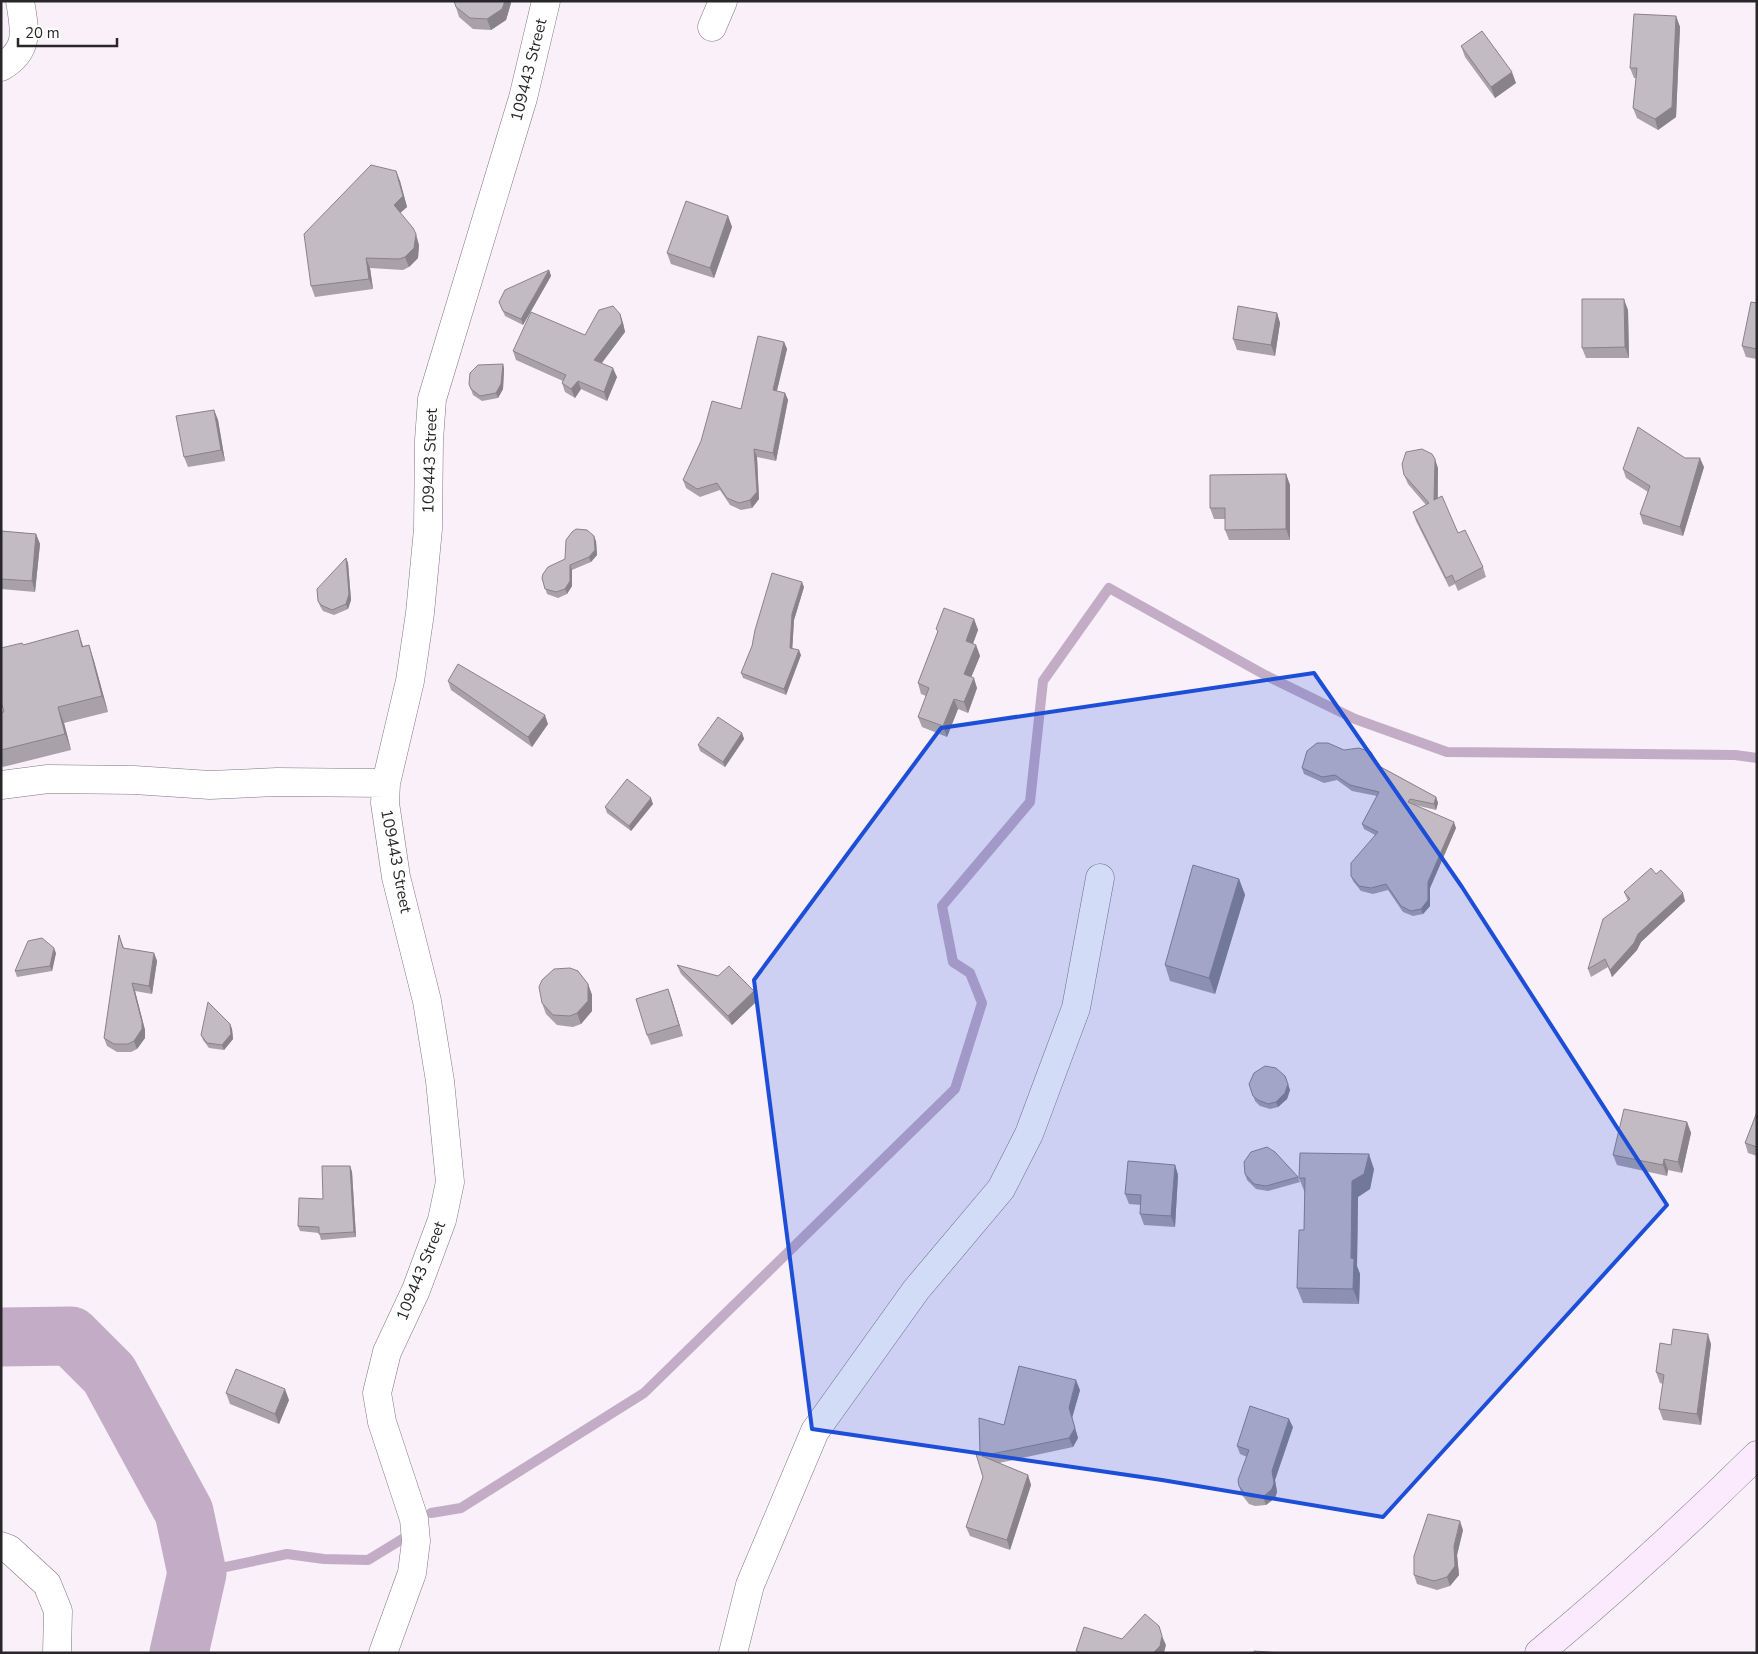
<svg xmlns="http://www.w3.org/2000/svg" width="1758" height="1654" font-family="'Nunito Sans',sans-serif">
<rect width="100%" height="100%" fill="#f9f0fa"/>
<g fill="none" stroke-linecap="round" stroke-linejoin="round">
<path stroke="#c3acc6" stroke-width="10" d="M431 1513 461 1508 644 1393 955 1089 982 1003 970 973 953 962 942 906 1030 802 1043 681 1109 588 1265 675 1355 719 1447 752 1735 755 1757 758
M197 1573 287 1554 324 1559 368 1560 404 1538"/>
<path stroke="#c3acc6" stroke-width="59" d="M1 1337 71 1336 109 1374 184 1512 197 1573 179 1653"/>
<defs>
<path id="street" d="M712 27 723 1
M1 67C30 50 25 31 20 1
M1 785 48 779 134 780 210 785 277 782 386 783
M1 1546 9 1549 47 1584 58 1611 57 1653
M383 1653 412 1573 416 1541 414 1519 382 1422 377 1393 387 1352 416 1290 442 1220 450 1182 440 1081 427 1001 396 877 385 803 386 783 410 681 420 613 428 529 429 440 432 399 523 98 546 1
M733 1653 750 1585 815 1431 916 1290 1001 1189 1029 1134 1076 1008 1100 878"/>
<path id="secondary" d="M1539 1653C1615 1590 1687 1524 1757 1455"/>
</defs>
<use href="#street" stroke="#7e767f" stroke-width="29"/>
<use href="#secondary" stroke="#7e767f" stroke-width="29"/>
<use href="#street" stroke="#fff" stroke-width="28"/>
<use href="#secondary" stroke="#fbe9fe" stroke-width="28"/>
</g>
<path fill="#a8a1a9" d="M454 1H511V3L506 20 491 30 473 29 459 17Z
M1676 16 1680 27 1676 117 1658 130 1637 118 1633 108 1636 78H1634L1630 68Z
M1461 46 1516 83 1495 98 1465 57Z
M396 171 400 181 407 207 400 213 419 245 418 258 409 267 403 270 370 268 373 289 315 297 311 286Z
M728 216 732 227 714 278 671 264 667 253Z
M549 270 551 276 523 325 505 316 499 302Z
M1757 303V359L1746 357 1742 346Z
M1628 310 1629 358H1586L1582 348Z
M1277 313 1280 323 1275 356 1237 350 1233 339Z
M620 314 623 323 625 332 602 363 617 377 607 401 581 389 575 398 565 392 562 383 563 381 516 360 513 351 585 335Z
M784 342 787 349 777 391 785 393 788 400 776 461 757 457 759 499 752 508 741 510 730 505 720 490 700 497 686 488 683 480 741 409Z
M503 364 504 369 503 389 498 398 482 401 473 395 469 384Z
M214 410 218 420 225 461 188 467 184 457Z
M1685 458 1704 467 1683 536 1643 524 1640 514 1648 492 1626 478 1623 469Z
M1438 468V498L1458 533 1483 567 1486 577 1458 591 1455 584 1449 587 1416 521 1413 512 1426 505 1408 484 1404 475Z
M1286 474 1290 485V540H1229L1225 530V519H1214L1210 508Z
M1 531 36 534 40 544 35 592 1 589Z
M596 541 597 555 591 562 572 570V586L567 594 558 598 547 594 542 578 565 559Z
M346 558 348 563 351 600 348 609 334 615 323 611 320 606 318 601Z
M804 587 794 620 792 649 801 655 786 695 743 678 741 673Z
M974 619 978 630 973 644 976 645 980 656 971 677 977 688 968 713 958 709 947 737 922 727 918 717 926 696 921 694 918 683 938 632 936 629Z
M23 645 83 646 89 645 94 661 108 712 64 723 71 750 3 767 1 763V712H4Z
M448 681 548 724 532 747 451 690Z
M742 733 744 739 725 767 700 751 698 745Z
M1379 766 1436 797 1438 803 1436 810 1415 805 1456 828 1430 888V906L1423 914 1413 916 1403 912 1388 890 1373 894 1361 891 1353 881 1351 876 1375 835 1364 829 1362 824 1377 796 1352 791 1337 780 1324 783 1304 774 1302 768Z
M653 804 631 831 607 813 605 807Z
M1656 874 1685 901 1641 942 1637 950 1612 977 1608 967 1591 977 1588 969 1628 901 1624 892Z
M1239 879 1245 895 1215 994 1170 981 1165 965Z
M119 935 124 948 154 953 157 961 152 994 135 991 145 1030V1038L137 1049 131 1052H117L107 1046 104 1038Z
M56 953 52 971 17 977 15 971Z
M677 965 718 976 754 991 758 1000 732 1025 681 974Z
M588 984 592 995V1011L581 1024 573 1027 557 1025 546 1014 542 1003Z
M668 989 683 1036 651 1045 647 1035Z
M230 1024 232 1029 233 1039 224 1050 209 1048 203 1040 201 1035Z
M1285 1076 1290 1090 1287 1099 1278 1107 1270 1109 1260 1106 1255 1101 1249 1084Z
M1757 1112V1156L1748 1153 1745 1143Z
M1687 1122 1691 1133 1682 1173 1668 1170 1667 1176 1617 1165 1613 1155Z
M1175 1165 1178 1175 1175 1227 1144 1225 1140 1214 1141 1205 1129 1204 1125 1194Z
M350 1166 352 1172 356 1237 321 1240 319 1233 300 1231 298 1226 323 1199Z
M1374 1169 1370 1189 1358 1197 1357 1266 1360 1274 1359 1304 1303 1303 1297 1288 1304 1230 1305 1193 1299 1178Z
M1245 1174 1298 1177 1300 1182 1268 1191 1256 1189 1247 1180Z
M1711 1344 1701 1425 1663 1420 1659 1409 1663 1384 1660 1383 1656 1372 1671 1345Z
M1080 1390 1072 1418 1078 1438 1073 1447 999 1463 1028 1475 1031 1485 1010 1550 970 1536 966 1527 983 1477 980 1455 1004 1425Z
M226 1393 289 1400 279 1424 230 1404Z
M1293 1427 1275 1480 1277 1492 1275 1498 1266 1505 1255 1506 1249 1504 1242 1495 1239 1486 1247 1457 1240 1454 1237 1446Z
M1463 1530 1457 1555 1459 1575 1450 1586 1437 1590 1417 1584 1414 1575Z"/>
<path fill="#888389" d="M505 1H511V3L506 20 491 30 487 19Z
M1676 16 1680 27 1676 117 1658 130 1655 119Z
M1512 72 1516 83 1495 98 1491 87Z
M396 171 400 181 407 207 397 216 394 205Z
M728 216 732 227 714 278 710 268Z
M416 234 419 245 418 258 409 267 405 257Z
M366 258 370 268 373 289 369 279Z
M549 270 551 276 523 325 521 319Z
M1624 299 1628 310 1629 358 1625 347Z
M1277 313 1280 323 1275 356 1271 345Z
M620 314 623 323 625 332 597 369 594 360Z
M784 342 787 349 775 398 773 390Z
M503 364 504 369 503 389 498 398 496 393Z
M613 368 617 377 607 401 604 392Z
M578 381 581 389 575 398 571 389Z
M785 393 788 400 776 461 773 453Z
M214 410 218 420 225 461 221 450Z
M754 449 757 457 759 499 752 508 750 500Z
M1700 458 1704 467 1683 536 1680 527Z
M1435 459 1438 468 1437 510 1434 500Z
M1286 474 1290 485V540L1286 529Z
M36 534 40 544 35 592 32 581Z
M594 536 596 541 597 555 591 562 589 557Z
M346 558 348 563 351 600 348 609 346 604Z
M570 565 572 570V586L567 594 565 589Z
M802 582 804 587 794 620 792 654 790 648 792 614Z
M974 619 978 630 970 651 966 641Z
M78 630 83 646 82 647Z
M89 645 94 661 108 712 102 696Z
M976 645 980 656 968 685 964 674Z
M799 650 801 655 786 695 784 689Z
M974 678 977 688 968 713 964 702Z
M954 699 958 709 947 737 943 726Z
M58 707 64 723 71 750 65 734Z
M545 715 548 724 532 747 528 737Z
M742 733 744 739 725 767 723 762Z
M1436 797 1438 803 1436 810 1434 804Z
M651 798 653 804 631 831 629 826Z
M1454 822 1456 828 1430 888V906L1423 914 1421 909 1428 882Z
M1239 879 1245 895 1215 994 1209 978Z
M1683 893 1685 901 1641 942 1637 950 1612 977 1610 970 1638 934Z
M54 948 56 953 52 971 50 966Z
M154 953 157 961 152 994 149 986Z
M132 983 135 991 145 1030V1038L137 1049 134 1041Z
M588 984 592 995V1011L581 1024 577 1013Z
M668 989 672 1000 683 1036 679 1025Z
M754 991 758 1000 732 1025 728 1016Z
M230 1024 232 1029 233 1039 224 1050 222 1045Z
M1288 1084 1290 1090 1287 1099 1278 1107 1276 1102Z
M1687 1122 1691 1133 1682 1173 1678 1162Z
M1369 1154 1374 1169 1370 1189 1358 1197 1357 1266 1360 1274 1359 1304 1353 1289 1351 1258 1352 1181Z
M1664 1159 1668 1170 1667 1176 1663 1165Z
M1175 1165 1178 1175 1175 1227 1171 1216Z
M350 1166 352 1172 356 1237 354 1232Z
M1708 1334 1711 1344 1701 1425 1697 1414Z
M1076 1380 1080 1390 1072 1418 1078 1438 1073 1447 1069 1438V1408Z
M285 1389 289 1400 279 1424 275 1414Z
M1289 1419 1293 1427 1275 1480 1277 1492 1275 1498 1266 1505 1263 1497Z
M1028 1475 1031 1485 1010 1550 1007 1540Z
M1460 1521 1463 1530 1457 1555 1459 1575 1450 1586 1447 1577Z
M1162 1636 1166 1645 1164 1653H1153Z"/>
<path fill="#c3bbc4" stroke="#888389" d="M454 1H505L502 9 487 19 470 18 456 7Z
M1634 14 1676 16 1672 107 1655 119 1633 108 1637 68H1630Z
M1482 31 1512 72 1491 87 1461 46Z
M371 165 396 171 403 196 394 205 413 228 416 234 414 248 405 257 399 259 366 258 369 279 311 286 304 234Z
M686 201 728 216 710 268 667 253Z
M549 270 521 319 503 311 499 302 505 290Z
M1582 299H1624L1625 347 1582 348Z
M1751 302 1757 303V349L1742 346Z
M613 306 620 314 622 323 594 360 613 368 604 392 578 381 571 389 562 383 566 375 513 351 531 312 585 335 599 310Z
M1238 306 1277 313 1271 345 1233 339Z
M758 336 784 342 773 390 785 393 773 453 754 449 757 492 750 500 739 503 727 498 717 483 697 489 683 480 701 441 712 401 741 409Z
M503 364 501 384 496 393 480 396 471 389 469 384 470 373 478 365Z
M214 410 221 450 184 457 176 416Z
M1638 427 1685 458H1700L1680 527 1640 514 1650 486 1623 469Z
M1422 449 1432 454 1435 459 1434 500 1442 496 1458 533 1465 530 1483 567 1455 582 1452 575 1446 578 1413 512 1429 503 1404 475 1402 464 1406 452Z
M1286 474V529L1225 530V508H1210V475Z
M576 529 587 530 594 536 595 550 589 557 570 565V581L565 589 556 592 545 589 542 578 543 574 548 567 565 559 566 540 572 532Z
M1 531 36 534 32 581 1 579Z
M346 558 349 594 346 604 332 610 321 605 318 601 317 589Z
M772 573 802 582 792 614 790 648 799 650 784 689 741 673 752 646 755 630Z
M944 608 974 619 966 641 976 645 964 674 974 678 964 702 954 699 943 726 918 717 929 688 918 683 938 631 936 629Z
M78 630 82 647 89 645 102 696 58 707 65 734 1 750V712H4L1 701V648L22 643 23 645Z
M458 664 545 715 528 737 448 681Z
M718 717 742 733 723 762 698 745Z
M1317 743H1328L1344 750 1359 748 1371 752 1379 766 1436 797 1434 804 1410 799 1408 802 1454 822 1428 882V900L1421 909 1411 911 1401 906 1386 884 1371 888 1359 886 1351 876V863L1378 832 1362 824 1379 792 1350 785 1335 775 1322 777 1302 768 1307 751Z
M627 779 651 798 629 826 605 807Z
M1193 865 1239 879 1209 978 1165 965Z
M1651 868 1656 874 1661 870 1683 893 1638 934 1634 943 1610 970 1605 959 1588 969 1603 919 1630 899 1624 892Z
M119 935 123 948 154 953 149 986 132 983 142 1022V1029L134 1041 128 1044H114L104 1038Z
M42 938 54 948 50 966 15 971 28 941Z
M677 965 718 976 729 966 754 991 728 1016Z
M570 968 578 971 588 984V1001L577 1013 570 1016 553 1015 542 1003 539 987 542 980 554 969Z
M668 989 679 1025 647 1035 636 999Z
M208 1002 230 1024 231 1034 222 1045 207 1043 201 1035Z
M1265 1066 1276 1068 1285 1076 1288 1084 1285 1093 1276 1102 1268 1104 1258 1100 1253 1096 1249 1084 1254 1073Z
M1624 1109 1687 1122 1678 1162 1664 1159 1663 1165 1613 1155Z
M1757 1112V1147L1745 1143Z
M1267 1147 1275 1152 1298 1177 1266 1186 1254 1184 1245 1174 1244 1162 1251 1152Z
M1300 1153 1369 1154 1364 1174 1352 1181 1351 1258 1354 1259 1353 1289 1297 1288 1299 1230H1304L1305 1178H1299Z
M1128 1161 1175 1165 1171 1216 1140 1214 1141 1195 1125 1194Z
M322 1166H350L354 1232 319 1234V1227L298 1226 299 1198 323 1199Z
M1673 1329 1708 1334 1697 1414 1659 1409 1664 1375 1656 1372 1660 1343 1671 1345Z
M1019 1366 1076 1380 1069 1408 1075 1428 1069 1438 982 1456 1028 1475 1007 1540 966 1527 983 1477 976 1454 980 1455 979 1418 1004 1425Z
M236 1369 285 1389 275 1414 226 1393Z
M1250 1406 1289 1419 1272 1471 1274 1483 1272 1489 1263 1497H1251L1246 1495 1239 1486 1238 1480 1249 1450 1237 1446Z
M1428 1514 1460 1521 1454 1546 1455 1566 1447 1577 1434 1581 1414 1575V1556Z
M1145 1614 1159 1626 1162 1636 1160 1646 1153 1653H1083L1076 1651 1084 1627 1122 1639Z
M1254 1651 1281 1653H1254Z"/>
<path fill="#1d4ed8" fill-opacity="0.2" stroke="#1d4ed8" stroke-width="4" stroke-linejoin="round" d="M1314 673 1462 887 1667 1205 1383 1517 1162 1480 812 1429 754 980 941 728Z"/>
<g text-anchor="middle" dominant-baseline="central" stroke-width="4" stroke-linejoin="round" paint-order="stroke">
<g font-size="16" fill="#29262a" stroke="#fff">
<text transform="translate(529 70) rotate(-76)">109443 Street</text>
<text transform="translate(430 461) rotate(-88)">109443 Street</text>
<text transform="translate(396 861) rotate(79)">109443 Street</text>
<text transform="translate(421 1271) rotate(-68)">109443 Street</text>
</g>
</g>
<rect width="1758" height="1654" fill="none" stroke="#29262a" stroke-width="5"/>
<path d="M18 38v8h99v-8" fill="none" stroke="#29262a" stroke-width="2.5"/>
<text x="25" y="38" font-size="15" fill="#29262a" stroke="#ffffff" stroke-width="4" paint-order="stroke">20 m</text>
</svg>
